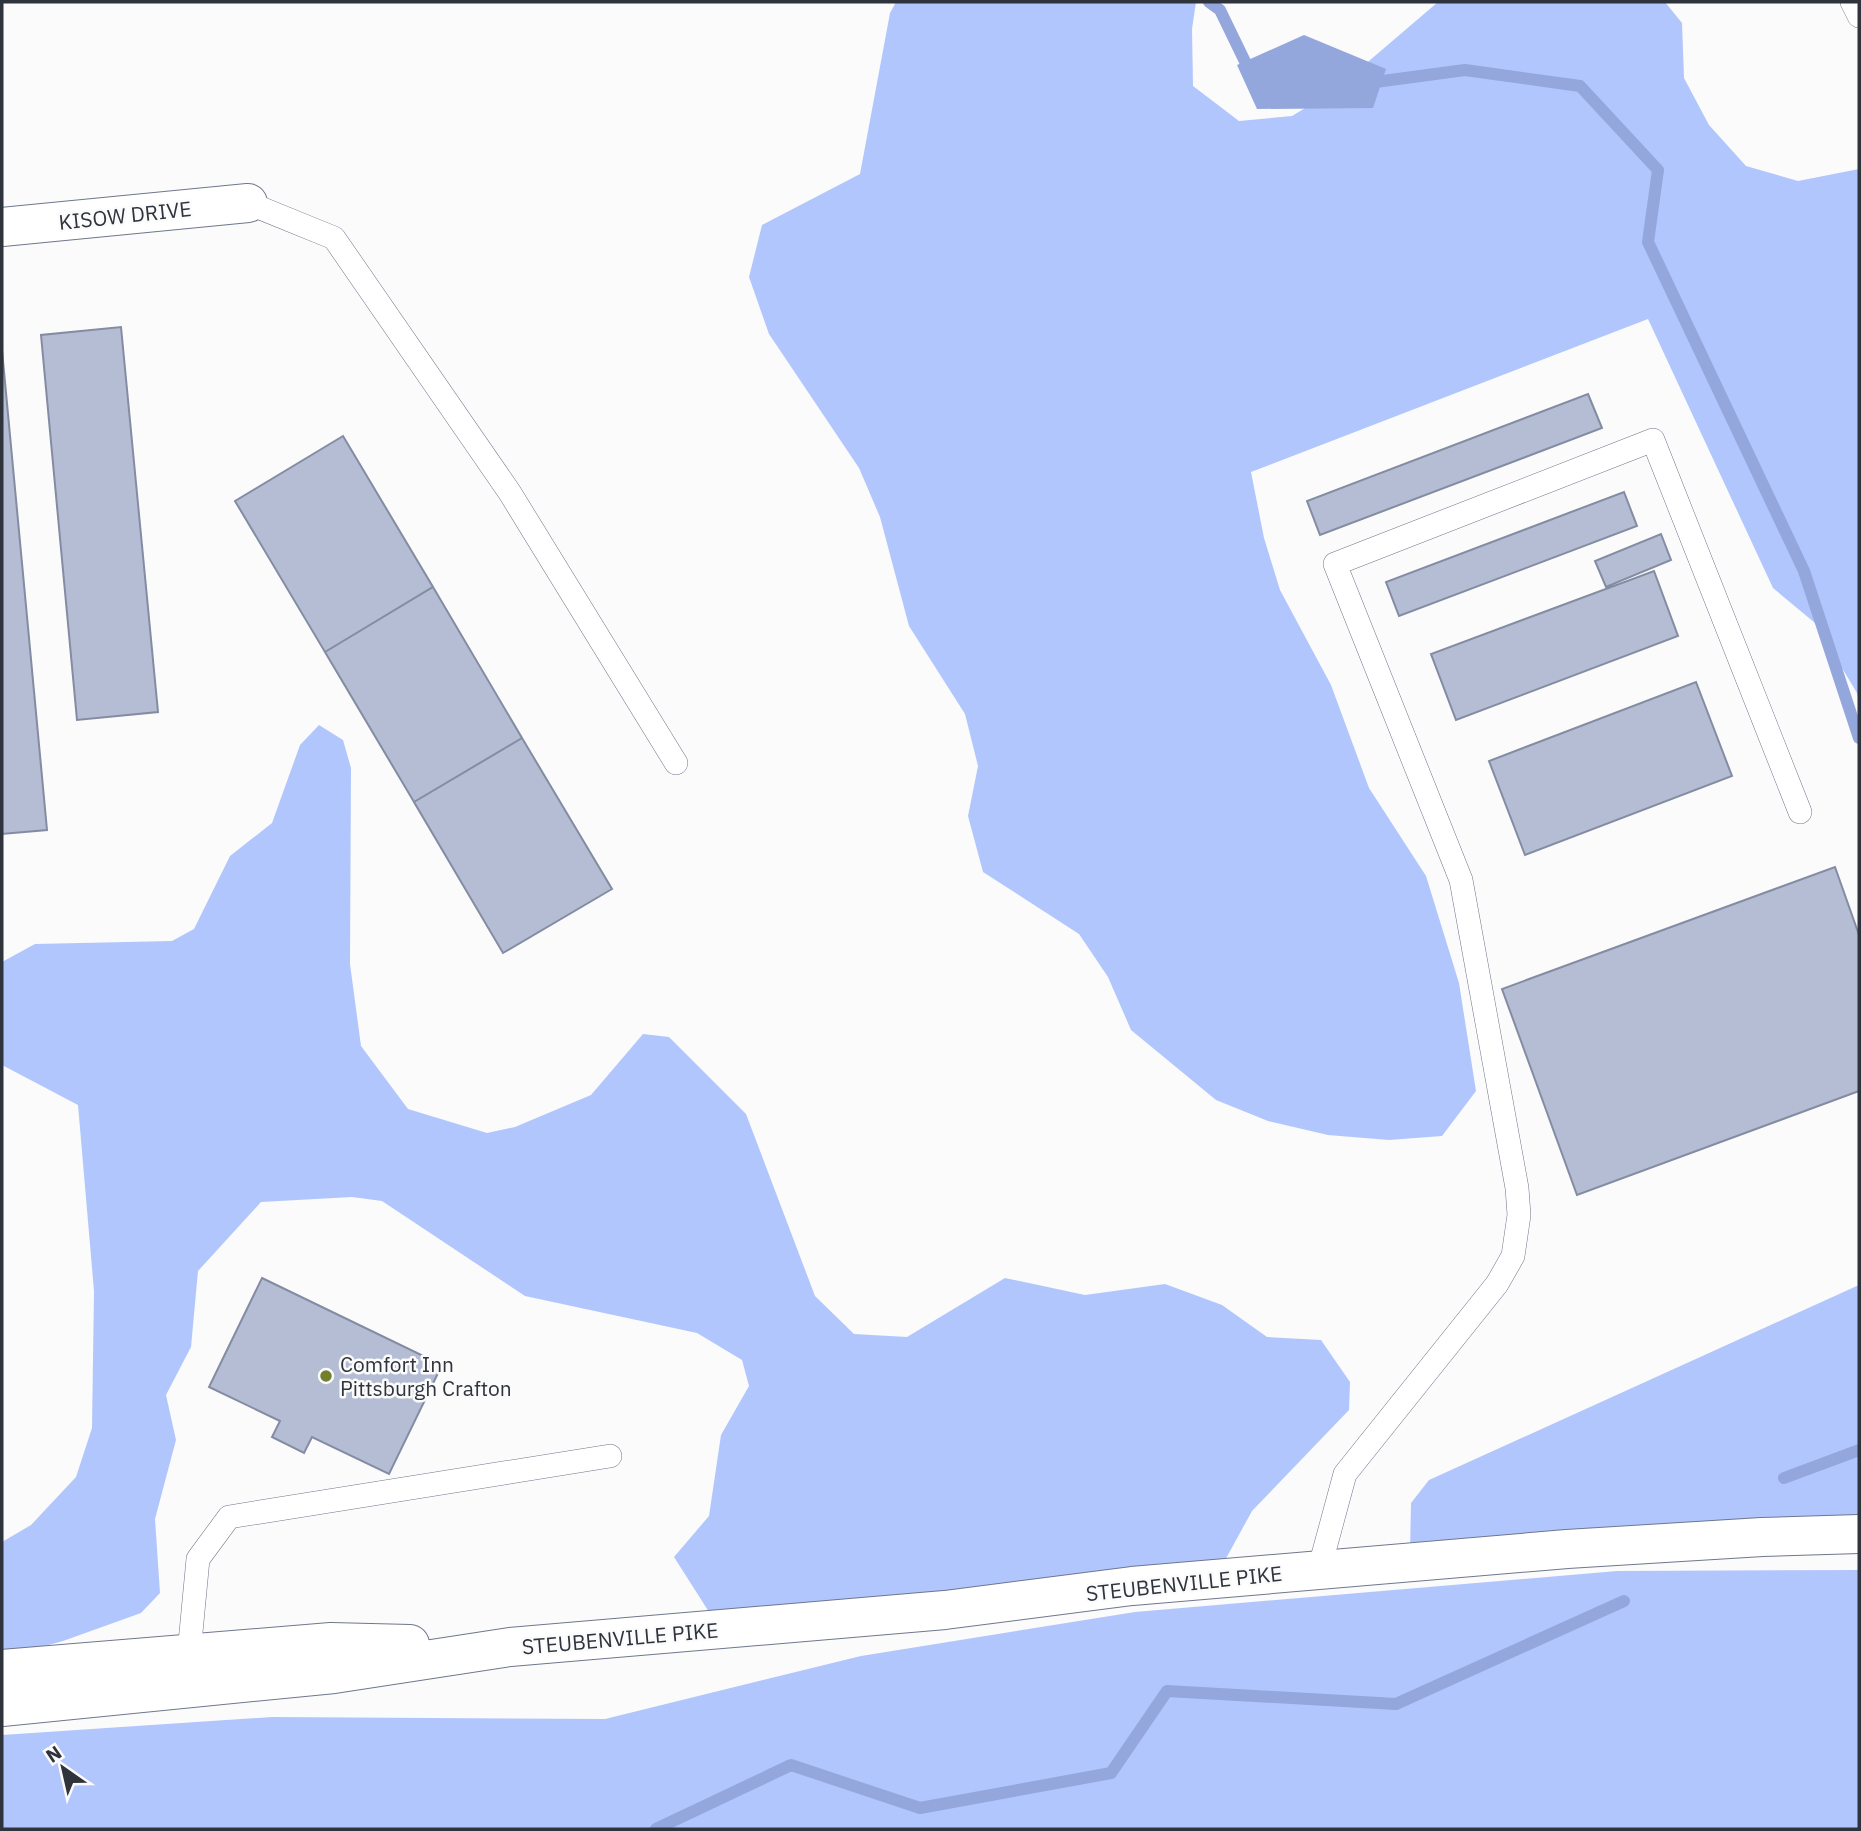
<svg xmlns="http://www.w3.org/2000/svg" width="1861" height="1831" font-family="'IBM Plex Sans',sans-serif">
<rect width="100%" height="100%" fill="#fbfbfb"/>
<path fill="#b1c6fd" d="M896 2H1196L1192 29 1193 86 1239 121 1292 116 1335 90 1438 2H1665L1682 23 1684 78 1709 125 1746 166 1798 181 1859 169V703L1857 693 1815 623 1773 588 1648 319 1251 472 1264 538 1280 590 1331 685 1369 788 1426 876 1459 983 1476 1091 1442 1136 1389 1140 1328 1135 1268 1121 1216 1100 1131 1030 1108 977 1079 934 983 872 968 816 978 766 965 714 909 626 880 517 859 468 769 334 749 277 762 225 860 174 890 13Z
M319 725 343 740 351 768 350 964 361 1046 408 1109 487 1133 515 1127 591 1095 643 1034 669 1037 746 1114 815 1296 854 1334 907 1337 1005 1278 1085 1295 1165 1284 1222 1305 1267 1337 1321 1340 1350 1382 1349 1410 1252 1511 1218 1573 716 1623 674 1557 709 1516 721 1435 749 1386 742 1360 697 1333 525 1296 382 1201 352 1197 261 1202 198 1271 191 1347 166 1395 176 1440 155 1519 160 1593 141 1613 63 1641 2 1658V1542L31 1525 76 1477 92 1428 94 1291 78 1105 2 1065V962L35 944 172 941 194 929 230 856 272 823 300 745Z
M1859 1285V1530L1410 1553 1411 1503 1429 1480Z
M1859 1570V1829H2V1735L272 1717 605 1719 861 1656 1135 1612 1617 1571Z"/>
<path fill="#93a7dd" d="M1304 35 1386 69 1373 108 1257 109 1237 65Z"/>
<g fill="none" stroke-linecap="round" stroke-linejoin="round">
<path stroke="#93a7dd" stroke-width="12" d="M1209 2 1220 10 1252 76
M1368 83 1465 70 1580 86 1658 170 1648 242 1804 571 1859 738
M1784 1478 1859 1450
M656 1829 791 1765 920 1808 1111 1773 1167 1691 1396 1704 1624 1601"/>
</g>
<path fill="#b4bdd4" stroke="#838ca2" stroke-width="2" d="M121 327 158 712 77 720 41 335Z
M2 350 47 830 2 834Z
M1588 394 1602 428 1320 535 1307 501Z
M343 436 433 587 325 652 235 501Z
M1624 492 1637 526 1399 616 1386 582Z
M1661 534 1671 560 1606 587 1595 561Z
M1654 571 1678 636 1456 720 1431 654Z
M433 587 522 738 414 802 325 652Z
M1696 682 1732 776 1525 855 1489 761Z
M522 738 612 889 503 953 414 802Z
M1835 867 1859 935V1091L1577 1195 1502 989Z
M262 1278 442 1365 389 1474 312 1437 304 1453 272 1437 280 1421 209 1387Z"/>
<g fill="none" stroke-linecap="round" stroke-linejoin="round">
<defs>
<path id="lane" d="M1852 2 1859 16
M248 203 334 238 510 493 676 763
M1319 1570 1345 1474 1497 1284 1513 1256 1519 1215 1517 1188 1461 880 1335 564 1653 440 1800 812
M189 1653 198 1559 229 1517 610 1456"/>
<path id="street" d="M2 227 248 203"/>
<path id="secondary" d="M2 1669 331 1642 410 1644
M2 1707 334 1674 510 1647 945 1610 1132 1586 1567 1549 1762 1537 1859 1534"/>
</defs>
<use href="#lane" stroke="#6f778c" stroke-width="24"/>
<use href="#street" stroke="#6f778c" stroke-width="40"/>
<use href="#secondary" stroke="#6f778c" stroke-width="40"/>
<use href="#lane" stroke="#fff" stroke-width="23"/>
<use href="#street" stroke="#fff" stroke-width="38"/>
<use href="#secondary" stroke="#fff" stroke-width="38"/>
</g>
<circle fill="#72802e" stroke="#fbfbfb" stroke-width="2.5" cx="326" cy="1376" r="7"/>
<g text-anchor="middle" dominant-baseline="central" stroke-width="5" stroke-linejoin="round" paint-order="stroke">
<g font-size="21" fill="#2f333c" stroke="#fbfbfb">
<text transform="translate(125 215) rotate(-6)">KISOW DRIVE</text>
<text transform="translate(1184 1583) rotate(-6)">STEUBENVILLE PIKE</text>
<text transform="translate(620 1638) rotate(-5)">STEUBENVILLE PIKE</text>
</g>
<g font-size="21" fill="#2f333c" stroke="#fbfbfb" text-anchor="start">
<text x="340" y="1364">Comfort Inn<tspan x="340" dy="24">Pittsburgh Crafton</tspan></text>
</g>
</g>
<rect width="1861" height="1831" fill="none" stroke="#2f333c" stroke-width="7"/>
<g transform="translate(63 1768) rotate(326)" stroke="#fbfbfb" stroke-width="5" paint-order="stroke">
<path d="M0-5L12 26L0 18L-12 26Z" fill="#2f333c"/>
<text y="-10" font-size="19" font-weight="bold" text-anchor="middle" fill="#2f333c">N</text>
</g>
</svg>
